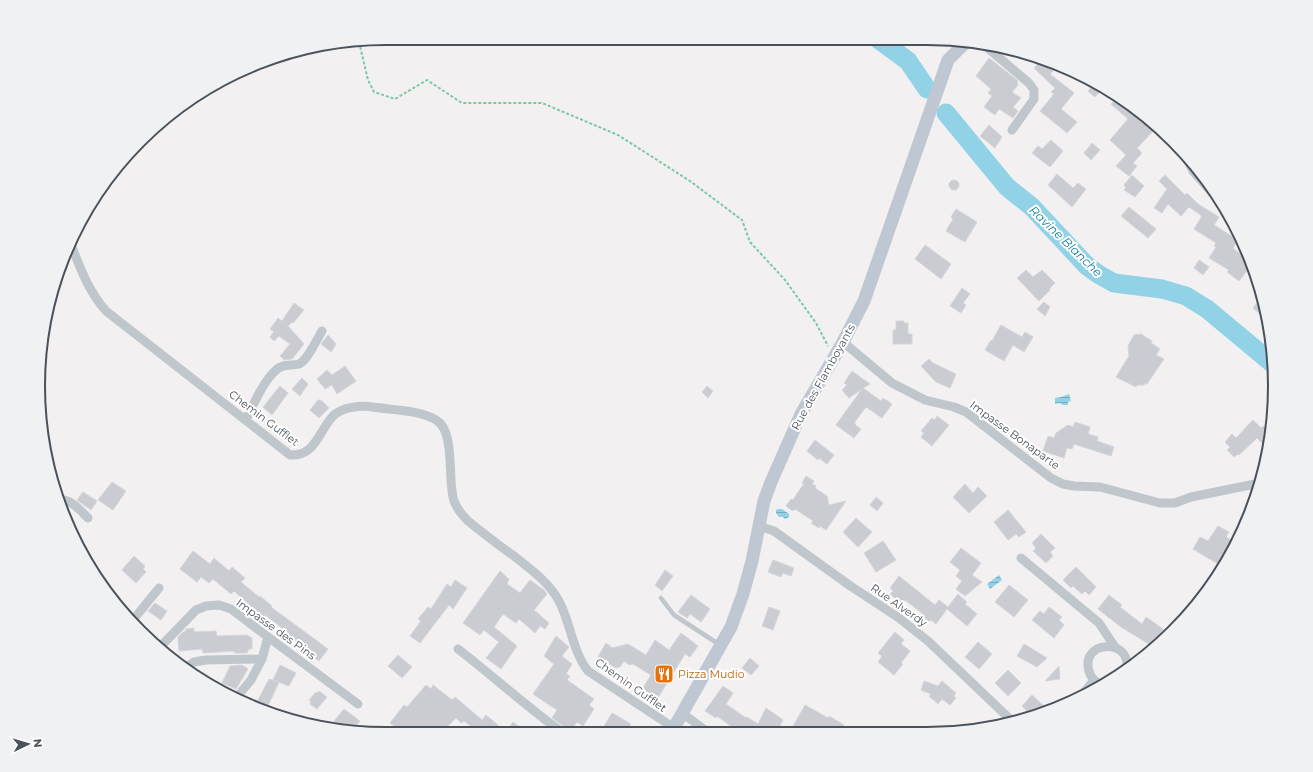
<svg xmlns="http://www.w3.org/2000/svg" width="1313" height="772" font-family="Montserrat,sans-serif">
<defs>
<pattern id="water-rules" width="6" height="5" patternUnits="userSpaceOnUse"><rect width="6" height="5" fill="#92d2e6"/><path d="M0 2.5h6" fill="none" stroke="#79adbe"/></pattern>
</defs>
<rect width="100%" height="100%" fill="#f2f0f0"/>
<path fill="url(#water-rules)" d="M1069 394 1071 401 1068 402V405H1063L1059 403 1055 404V398L1061 397Z
M778 509H782L789 514V517L785 519 783 517H779L776 513V510Z
M999 575 1002 580 990 589 987 584Z"/>
<g fill="none" stroke-linecap="round" stroke-linejoin="round">
<path stroke="#92d2e6" stroke-width="19" d="M878 39 908 61 927 89
M946 113 1007 187 1032 207 1087 266 1098 274 1114 283 1162 289 1186 296 1207 309 1273 364"/>
</g>
<path fill="#caccd2" stroke="#d4d6db" d="M1024 54 1039 56 1058 66 1050 74 1074 93 1061 109 1077 122 1067 133 1040 111 1054 94 1051 92 1055 88 1034 68 1037 65Z
M989 58 1017 80 1018 85 1012 92 1021 98 1013 107 1018 111 1013 118 999 109 995 115 984 107 992 96 988 93 991 89 976 76Z
M1094 84 1103 88 1095 97 1088 91Z
M1119 96 1157 127 1137 148 1142 153 1133 163 1137 166 1129 176 1116 166 1126 155 1110 140 1128 119 1111 104Z
M989 125 1002 137 995 148 980 136Z
M1051 140 1063 151 1050 167 1032 153 1038 146 1042 149Z
M1092 143 1100 150 1091 160 1084 153Z
M1057 174 1073 188 1078 183 1086 189 1072 207 1048 185Z
M1132 175 1144 186 1135 197 1124 190 1126 188 1124 185Z
M1165 175 1185 195 1187 193 1198 204 1219 217 1214 225 1238 240 1233 248 1252 264 1239 281 1227 272 1229 270 1209 258 1216 247 1214 246 1216 243 1194 229 1202 216 1189 207 1181 216 1168 204 1162 213 1154 208 1167 189 1159 181Z
M949 185a5 5 0 1 1 10 0a5 5 0 1 1-10 0Z
M1129 207 1156 229 1148 238 1121 216Z
M956 209 977 222 965 242 946 231 953 219 951 217Z
M925 245 951 264 941 279 915 259Z
M1199 260 1209 267 1203 275 1194 268Z
M1026 270 1033 277 1042 270 1055 283 1050 288V290L1039 301 1017 278Z
M962 288 970 294 963 303 966 305 961 313 950 306Z
M1262 297 1268 318 1269 321 1253 308Z
M1044 302 1050 307 1045 316 1037 309Z
M294 303 304 310 293 323 292 322 288 326 304 344 292 359 284 360 280 356 290 344 279 336 274 341 270 337 274 332 270 329 278 318 282 321Z
M896 321H904V323H908V334H912V344H893V330H896Z
M1001 325 1022 337 1025 332 1033 337 1024 352 1013 345 1004 361 985 350 991 340 992 341Z
M1141 334 1152 341 1151 343 1160 349 1156 355 1164 359 1147 384 1145 383 1144 385H1137L1136 387 1116 377 1129 356 1128 346 1134 335Z
M328 335 336 344 331 352 321 344Z
M929 359 933 363 956 374 950 388 936 382 921 366Z
M345 366 356 381 337 394 332 385 325 389 317 379 327 370 332 375Z
M852 371 870 384 863 388 881 401 883 398 892 404 882 418 866 407 854 423 856 424 855 425 861 429 854 438 836 425 862 389 849 398 842 390 847 385 844 383Z
M302 378 308 384 300 396 292 389Z
M280 386 288 393 272 415 263 407Z
M707 386 713 391 708 398 702 392Z
M318 400H321L329 408 319 418 310 410Z
M937 416 949 425 932 446 921 437 924 433 921 431 932 418 935 420Z
M1253 420 1261 428 1263 426 1270 433V442L1265 446 1257 438 1239 455 1238 454 1234 457 1227 450 1230 447 1225 442 1232 434 1236 438Z
M1075 422 1090 427 1088 434 1098 437 1097 441 1114 447 1111 456 1074 444 1072 449 1067 448 1064 458 1043 451 1048 436 1054 438 1056 433 1068 425 1073 427Z
M815 440 834 455 827 464 819 458 818 460 807 451Z
M806 476 814 481 812 484 816 486 815 488 827 496 829 505 846 501 826 530 820 526 819 528 811 523 813 521 795 509 793 511 786 506 791 499 793 500 798 492 804 484 802 483Z
M112 482 126 491 113 510 98 500Z
M965 484 973 493 978 487 987 496 969 513 953 497Z
M83 492 97 501 91 510 77 500Z
M876 497 883 503 877 511 870 505Z
M1008 510 1026 532 1019 537 1016 534 1008 540 994 522Z
M856 518 872 532 858 547 843 532Z
M1218 526 1229 532 1226 537 1235 542 1228 554 1230 555 1223 567 1193 549 1200 537 1208 541Z
M1041 534 1055 548 1050 552 1053 556 1046 563 1033 551 1036 548 1032 543Z
M883 541 896 560 876 572 864 553Z
M961 548 981 563 972 575 982 582 965 596 956 589 962 581 956 576 960 570 950 562Z
M193 551 210 564 214 558 229 571 232 567 245 578 241 582 259 597 260 596 272 606 271 607 328 649 319 661 305 651 307 649 288 636 290 634 265 615 263 617 234 591 231 594 213 579 209 583 201 577 197 582 180 569Z
M134 556 145 566 143 569 146 572 136 583 122 570Z
M773 560 794 568 791 576 783 573 781 577 768 572Z
M1076 567 1096 587 1089 595 1085 591 1082 594 1073 586 1071 588 1063 580Z
M665 570 673 576 662 591 655 585Z
M500 571 509 579 507 584 520 593 530 580 544 590 547 594 534 610 549 623 545 629 540 626 535 633 519 619 516 623 503 614 494 627 517 646 501 669 486 658 499 642 484 630 480 635 463 623Z
M899 576 935 605 939 600 948 607 958 594 967 602 965 604 977 614 967 626 947 609 936 624 931 620 929 622 921 615 922 613 905 600 902 604 890 594 893 591 890 588Z
M455 580 467 588 453 609 449 605 420 643 410 636 421 621 418 619 428 607 431 609 447 584 451 587Z
M1009 585 1028 600 1014 617 995 602Z
M691 595 710 609 701 622 690 614 687 618 678 612Z
M1109 595 1122 605 1120 607 1142 624 1146 617 1163 629 1152 646 1121 627 1098 609Z
M155 603 167 611 161 620 148 611Z
M769 607 780 611 773 630 762 626Z
M1049 607 1062 617 1059 620 1064 625 1054 638 1032 620 1040 611 1044 614Z
M194 628V632L216 631 217 636 247 635 252 638V649H249L247 653H234L235 651 203 653 202 649 179 651 178 637 183 632H185L186 629Z
M895 632 904 640 901 644 910 651 901 663 903 664 894 675 878 662 882 656 878 653Z
M681 633 698 646 690 657 685 654 654 704 639 694 651 675 633 664 629 665 624 661 620 667 616 668 598 657 606 643 612 648 628 644 646 655 655 640 669 650Z
M556 636 569 647 562 656 572 664 566 674 570 676 567 680 594 699 589 705 594 709 583 726 577 722 570 731 552 718 557 710 533 694 554 664 544 656Z
M978 642 992 654 979 669 965 657Z
M1024 644 1047 658 1037 667 1017 656Z
M398 655 412 667 402 678 388 666Z
M750 658 759 666 751 675 742 668Z
M242 665 248 669 236 689 222 683 230 666Z
M280 665 296 673 289 686 273 680Z
M1059 666 1060 679 1045 681Z
M1008 670 1021 683 1008 696 995 683Z
M269 679 279 682 266 710H263L255 706Z
M924 681 938 686 942 681 956 693 954 696 956 698 950 705 942 699 938 704 929 696 931 694 921 690Z
M426 685 431 689 433 685 452 700 455 697 482 720 486 715 506 732 513 722 527 733H480L464 721 461 723 456 718 441 733H404L390 723 404 705 407 707Z
M723 686 733 693 726 704 746 718 747 717 758 724 766 708 783 720 776 733H731L735 729 717 716 716 718 705 711Z
M319 691 327 697 317 709 310 704 311 701 309 700 316 692 317 693Z
M1032 695 1049 711 1035 716 1031 712 1029 713 1022 706Z
M805 705 828 718 829 716 844 725 840 733H796L791 730Z
M344 709 360 721 352 731 344 729 334 721Z
M612 713 631 724 626 733H600Z"/>
<g fill="none" stroke-linecap="round" stroke-linejoin="round">
<path stroke="#7cc8a5" stroke-width="2" stroke-dasharray="3 2" stroke-linecap="butt" d="M359 42 368 80 374 92 395 99 427 80 462 103H542L618 135 690 181 742 220 750 242 785 280 816 323 828 346"/>
<path stroke="#bfc7cd" stroke-width="4.5" d="M661 598 674 615 720 645"/>
<path stroke="#bfc7cd" stroke-width="9" d="M984 45 1029 83 1034 90V99L1012 130
M1183 152 1193 171 1223 205
M72 247C81 270 89 292 106 311L290 455C316 456 318 432 333 416 342 407 361 405 373 407 392 410 420 410 436 420 456 431 447 481 454 501 457 509 462 515 468 521 483 533 498 545 514 556 531 570 548 581 559 601 571 624 572 650 588 671L674 728
M843 342 892 383 925 400 954 407 966 412 1051 478 1063 484 1074 486 1100 487 1160 503H1175L1191 497 1260 483
M246 420C254 404 262 383 276 370 283 363 291 366 299 364 307 361 317 339 322 331
M58 500C70 498 80 510 88 518
M759 526 774 531 849 585 899 618 928 641 1012 721
M1021 558 1099 623 1115 647
M133 620 159 588
M161 646 196 610 206 606 219 605 231 609 268 637 358 704
M458 649C493 676 527 707 563 733
M185 668 194 662 206 660 262 659
M1104 685C1097 683 1091 679 1089 671 1080 641 1130 637 1127 668
M1081 696 1094 680
M237 697 251 680 262 659 268 637
M682 713 709 733"/>
<path stroke="#bfc8d2" stroke-width="13" d="M671 733 731 627 743 594 752 561 764 501 771 482 801 414 843 342 864 301 948 60 966 42"/>
</g>
<defs>
<symbol id="restaurant-square" viewBox="-11 -11 22 22"><rect x="-9" y="-9" width="18" height="18" rx="4" fill="#e8710a" stroke="#fff"/><path d="M-5-6h1v4h1v-4h1v4h1v-4h1v5L-1.5 .5V6h-2V.5L-5-1ZM5-6V6H3V1.5H1.5Q1.5-4 5-6Z" fill="#fff"/></symbol>
</defs>
<g fill-rule="evenodd">
<use href="#restaurant-square" x="653" y="663" width="22" height="22"/>
</g>
<g text-anchor="middle" dominant-baseline="central" stroke-width="4" stroke-linejoin="round" paint-order="stroke">
<g font-size="11" fill="#49525c" stroke="#fff">
<text transform="translate(823 377) rotate(-61)">Rue des Flamboyants</text>
<text transform="translate(264 418) rotate(37)">Chemin Gufflet</text>
<text transform="translate(1015 435) rotate(36)">Impasse Bonaparte</text>
<text transform="translate(899 605) rotate(35)">Rue Alverdy</text>
<text transform="translate(276 629) rotate(36)">Impasse des Pins</text>
<text transform="translate(631 685) rotate(35)">Chemin Gufflet</text>
</g>
<g font-size="11" fill="#c56008" stroke="#fff" text-anchor="start">
<text x="678" y="674">Pizza Mudio</text>
</g>
<g font-size="12" font-style="italic" fill="#1780a1" stroke="#fff">
<text transform="translate(1066 241) rotate(44)">Ravine Blanche</text>
</g>
</g>
<path d="M0 0H1313V772H0ZM386 45H927A341 341 0 0 1 1268 386V386A341 341 0 0 1 927 727H386A341 341 0 0 1 45 386V386A341 341 0 0 1 386 45Z" fill="#f0f1f2" fill-rule="evenodd"/>
<path fill="none" stroke="#49525c" stroke-width="2" d="M386 45H927A341 341 0 0 1 1268 386V386A341 341 0 0 1 927 727H386A341 341 0 0 1 45 386V386A341 341 0 0 1 386 45Z"/>
<g transform="translate(28 744) rotate(85)" stroke="#ffffff" stroke-width="3" paint-order="stroke">
<path d="M0-3L7 15L0 10L-7 15Z" fill="#49525c"/>
<text y="-6" font-size="11" font-weight="bold" text-anchor="middle" fill="#49525c">N</text>
</g>
</svg>
